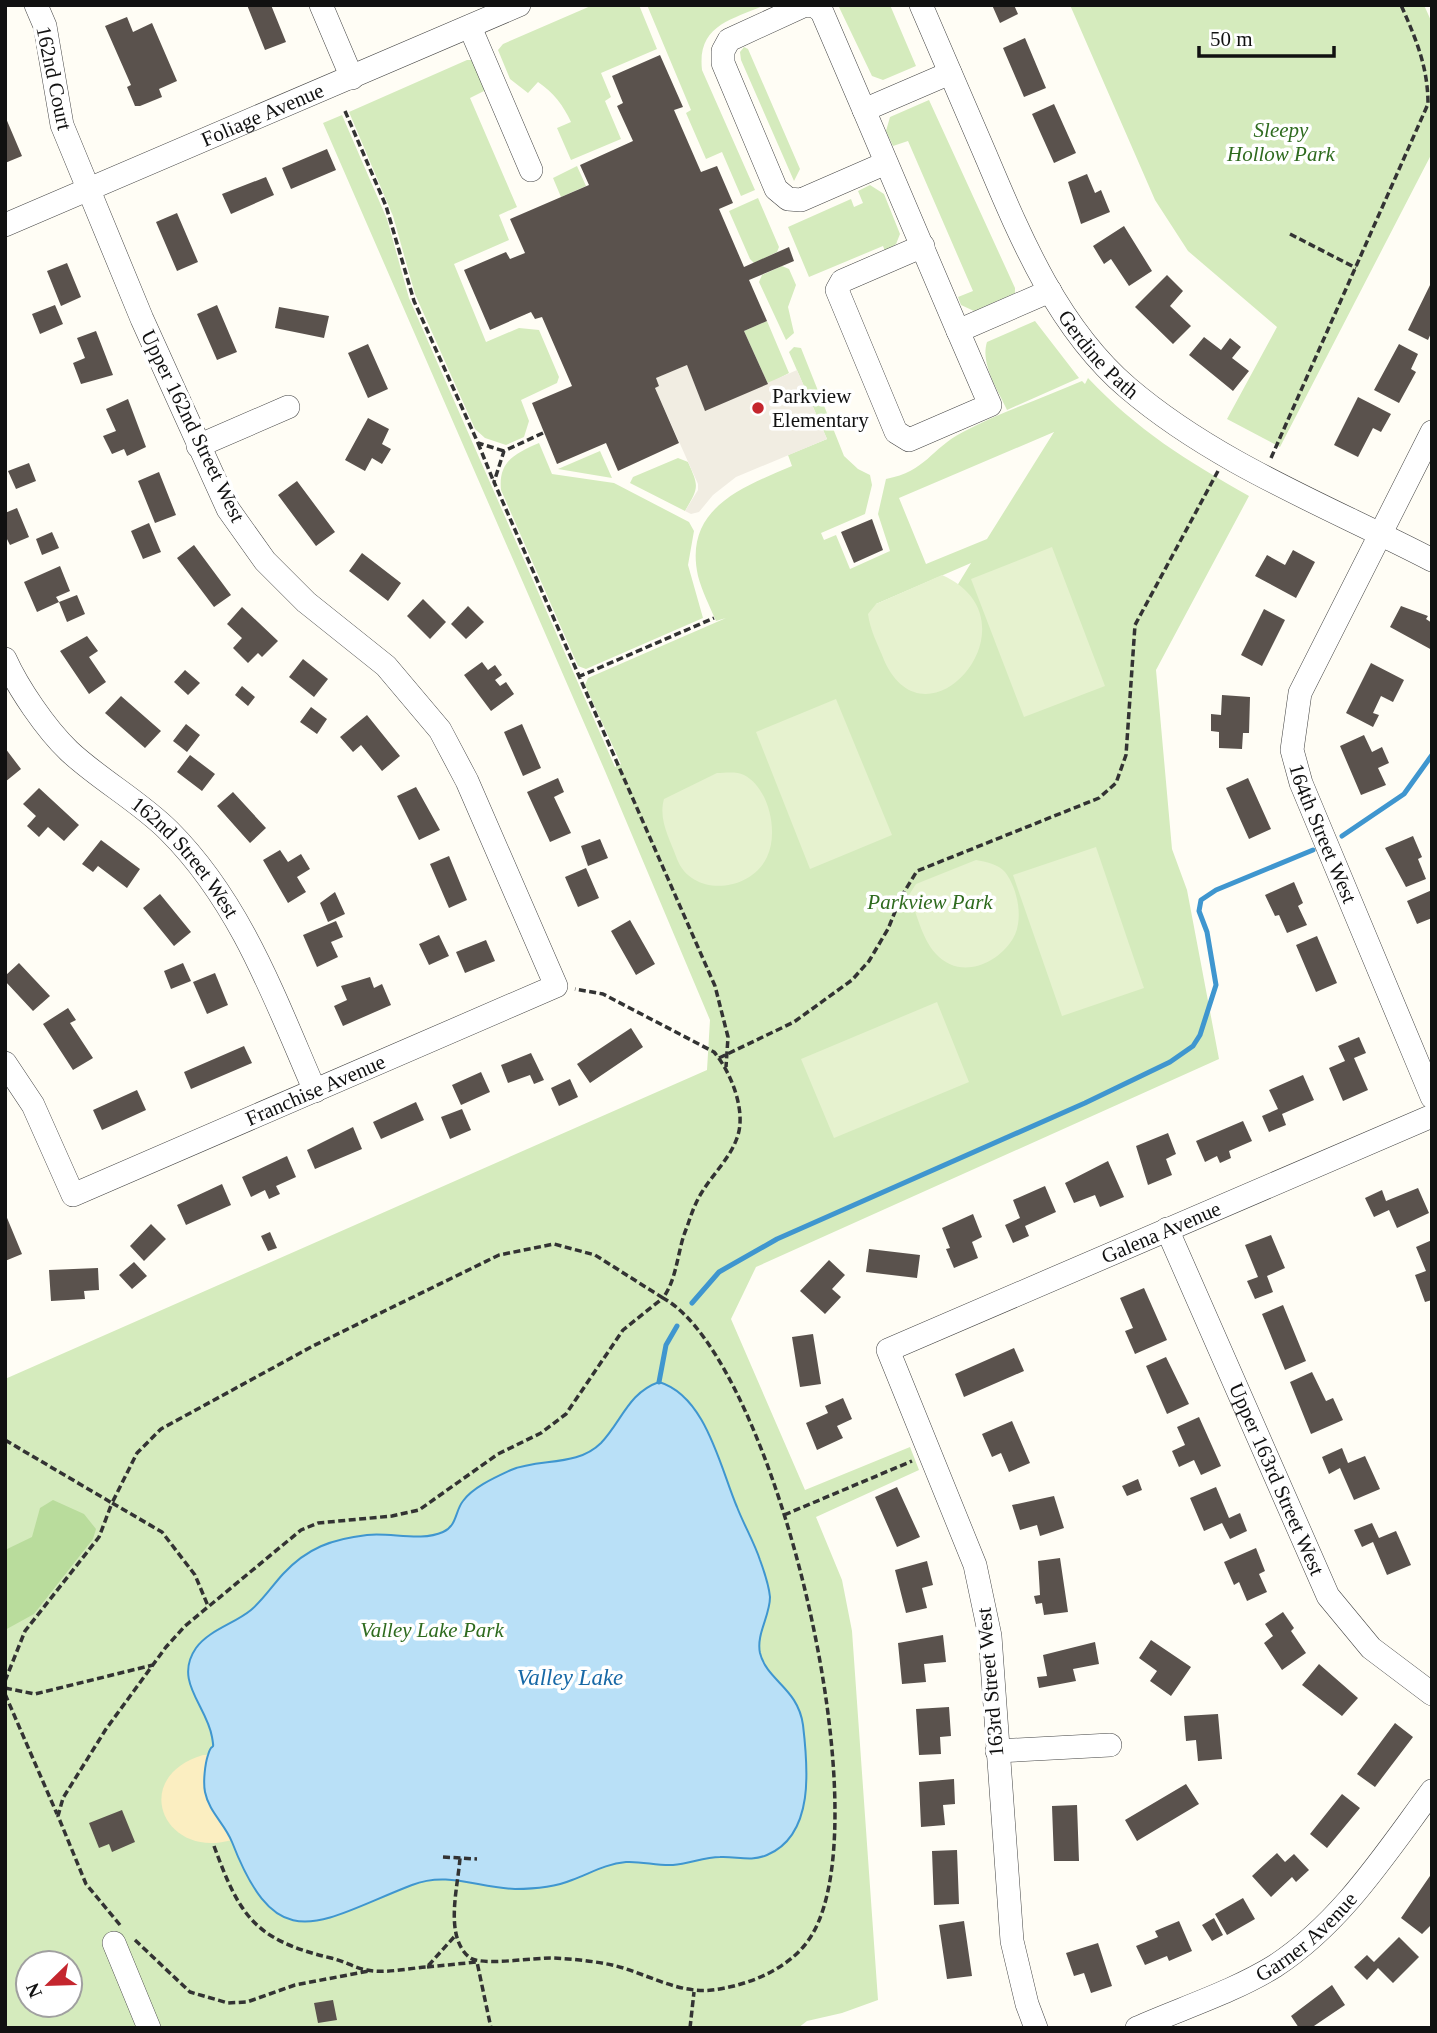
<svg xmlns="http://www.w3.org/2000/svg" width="1437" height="2033" font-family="Georgia,serif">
<rect width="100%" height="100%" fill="#fffdf5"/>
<path fill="#d5ebbd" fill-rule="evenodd" d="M593 5H639L657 49 601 73 611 97 605 101 621 139 571 160 557 128 571 122C563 105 554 93 538 82L528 93 510 79 498 50 503 44Z
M647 5H765C731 20 697 25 702 70L755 190 741 196 722 152 706 159 686 113 691 110Z
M838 5H890L916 66 883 80 872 76Z
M1070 5H1424L1432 23V153L1280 447 1227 419 1277 327 1188 251 1155 200Z
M744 47 748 49 800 169 794 181 741 60 740 52Z
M467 60H472L486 90 470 98 517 207 499 215 509 240 454 264 486 342 519 328 539 330 559 377 557 383 521 400 529 421 524 437 506 445 485 438 475 429 415 294 393 216 349 112Z
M929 100 1015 288V293L974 311 961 305 958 297 973 291 908 141 893 146 886 131 890 117Z
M342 115 387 219 409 298 615 767 621 764 585 685 588 678 726 618 716 621C710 607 702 591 698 576 683 508 743 487 792 466L788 455 827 439 789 352 794 347 801 348 844 456 858 469 870 475 872 485 865 514 821 533 824 540 836 535 850 569 890 551 878 514 886 479C927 471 930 449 963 432 1001 412 1043 398 1082 381L1085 384 1088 378C1137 430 1187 461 1249 496L1156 670 1172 849 1187 890 1219 1059 756 1267 731 1319 805 1490 910 1447 919 1470 816 1517 842 1580 852 1631 878 2000 842 2013 807 2021 798 2028H5V1570L21 1545 5 1550V1379L707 1070 710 1020 605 771 323 123ZM1054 432 987 539 926 564 899 498ZM971 563 930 630 876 604ZM28 1963H70V2005H28Z
M577 166 586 186 561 197 553 178Z
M870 185 884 194 900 234 896 244 885 251 883 246 809 277 788 227 851 199 854 207 863 203 858 191Z
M758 198 779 247 777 252 754 263 750 259 729 211Z
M782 266 789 269 796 285 788 307 794 333 786 340 759 282 762 275Z
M767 321 789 373 768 384 744 331Z
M1035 321 1079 378 1007 410C998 390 980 364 987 342Z
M539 443 552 474 614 483 689 522 694 531 688 565 703 618 586 669 578 666 501 490C498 461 516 453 539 443Z
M600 451 612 478 558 469Z
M678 458 688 462C699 487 699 487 685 511L630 483 633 477Z"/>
<path fill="#b9dc9c" d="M53 1500 84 1514 96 1529 93 1539 34 1614 5 1630V1550L32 1537 40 1508Z"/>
<path fill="#fbeec1" d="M203 1755H207L204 1783 215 1815 232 1840C163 1860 129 1777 203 1755Z"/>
<path fill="#e6f2cf" d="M1052 547 1105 686 1024 717 971 579Z
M942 575C1043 620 927 757 884 660 878 645 870 630 868 614L876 604Z
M836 699 892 835 810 869 756 732Z
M717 773C725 773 736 771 744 775 769 788 779 832 767 857 751 892 692 898 677 859 670 839 658 820 664 799Z
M1096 847 1144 988 1062 1016 1013 875Z
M976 860C986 862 998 864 1005 872 1019 890 1025 925 1010 943 992 967 958 978 936 954 922 939 917 914 909 895L916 884Z
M937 1002 969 1082 834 1138 801 1059Z"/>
<path fill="#f1ede2" d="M687 365 705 410 797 370 827 439 736 477 713 495 699 512 691 514 685 511 698 490V484L655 388 659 386 656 378Z"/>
<path fill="#b9e0f7" stroke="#3f96cf" stroke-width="2" d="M659 1382C706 1396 720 1467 737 1507 744 1525 754 1542 760 1560 764 1571 769 1586 770 1597 770 1616 756 1634 760 1653 767 1681 798 1688 803 1725 808 1767 815 1835 767 1855 751 1862 736 1856 720 1857 704 1857 689 1864 673 1865 657 1866 642 1861 626 1862 605 1864 591 1873 572 1880 555 1887 534 1889 515 1889 478 1888 448 1871 412 1885 319 1921 278 1961 232 1842 225 1824 209 1812 205 1792 203 1782 205 1764 208 1755 212 1740 215 1754 212 1737 207 1706 173 1681 196 1648 209 1630 234 1624 251 1610 263 1600 272 1586 283 1574 307 1548 332 1539 367 1535 390 1532 421 1542 443 1532 457 1526 455 1511 463 1501 473 1487 496 1477 511 1470 540 1458 577 1467 601 1443 622 1421 628 1393 659 1382Z"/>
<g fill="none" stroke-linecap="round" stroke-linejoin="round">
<path stroke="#3f96cf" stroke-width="5" d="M1342 836 1404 794 1432 755
M692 1303 719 1272 777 1239 1085 1103 1170 1062 1193 1046 1200 1035 1216 985 1207 932 1199 911 1201 900 1216 890 1313 850
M659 1382 666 1345 677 1326"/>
</g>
<path fill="#5a524d" d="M247 5H271L286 42 265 50Z
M992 5H1014L1018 14 1000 23Z
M127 17 133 32 152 23 177 81 159 89 162 97 140 106H135L127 87 131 85 105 26Z
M1025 38 1046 88 1024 97 1003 48Z
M660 55 683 107 674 110 701 172 717 166 733 203 719 209 744 267 789 247 794 261 749 280 767 321 744 331 768 384 705 411 687 365 656 378 659 386 655 388 679 443 618 471 606 443 557 464 532 403 572 386 542 317 535 319 531 312 490 330 464 270 506 252 510 259 525 253 510 219 589 185 580 165 633 141 617 106 623 103 612 76Z
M1054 104 1076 153 1054 163 1032 114Z
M5 116 22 156 5 163Z
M327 149 336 170 291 189 282 168Z
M1087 174 1095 193 1101 190 1110 212 1081 224 1068 182Z
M266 177 274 195 231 214 222 194Z
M177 213 198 262 177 271 156 222Z
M1124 226 1152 271 1129 286 1111 259 1104 264 1093 246Z
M67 263 81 297 61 306 47 271Z
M1167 275 1183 291 1170 306 1191 326 1173 344 1135 307Z
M1432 281V331L1428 340 1408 330Z
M55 305 63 324 40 334 32 314Z
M217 305 237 352 217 360 197 314Z
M279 307 329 316 324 338 275 328Z
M96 331 113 375 81 384 73 363 85 358 77 338Z
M1204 337 1221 350 1230 338 1241 347 1232 358 1249 371 1233 391 1189 355Z
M368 344 388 389 368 398 348 353Z
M1399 344 1418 354 1411 369 1416 372 1399 403 1374 390Z
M1358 397 1391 414 1381 432 1373 428 1358 457 1334 445Z
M128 399 146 447 127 456 124 449 112 454 103 436 116 431 106 409Z
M368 418 389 429 382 444 391 449 382 464 372 458 365 471 345 460Z
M29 463 36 481 16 489 8 471Z
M159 472 176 515 155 523 138 481Z
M297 481 335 532 316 546 278 495Z
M17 508 29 537 10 545 5 535V513Z
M872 519 883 550 854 563 841 532Z
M149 523 161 552 143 559 131 531Z
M52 532 59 548 42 555 36 539Z
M194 545 231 595 214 607 177 558Z
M1293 550 1315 562 1296 598 1255 576 1267 555 1285 565Z
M362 553 401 583 388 601 349 571Z
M60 566 70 591 56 597 59 602 37 612 24 582Z
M77 595 85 614 67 622 59 602Z
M423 599 446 622 430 639 407 616Z
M468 606 484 622 466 639 451 624Z
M1401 606 1428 616 1426 619 1432 623V650L1390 627Z
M242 607 278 641 262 657 258 653 248 663 233 648 242 638 227 624Z
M1264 609 1285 620 1262 666 1241 655Z
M87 636 98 651 89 657 106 682 89 694 60 651Z
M303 659 328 679 314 697 289 677Z
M482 662 488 670 495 665 502 675 495 680 500 686 506 682 514 694 491 711 464 675Z
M1371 663 1404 680 1393 702 1381 696 1373 713 1379 715 1373 727 1346 713Z
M185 670 200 683 188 695 174 682Z
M242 686 255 697 248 706 235 695Z
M1222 695 1250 697 1249 733H1243L1242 749 1219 748V732L1211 731V714L1221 715Z
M121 696 161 731 145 748 105 713Z
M311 707 327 719 317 734 300 722Z
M367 715 400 756 382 771 361 745 353 752 340 737Z
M186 724 200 735 187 752 173 741Z
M522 724 541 768 523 776 504 732Z
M1364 735 1372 752 1382 747 1389 763 1378 768 1386 785 1361 795 1340 746Z
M5 748 21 769 5 782Z
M190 755 215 774 202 791 177 772Z
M558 778 564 792 554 797 571 833 550 842 527 792Z
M1248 778 1271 829 1249 839 1226 788Z
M416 787 440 830 419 840 397 796Z
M39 788 79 825 64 841 48 827 39 837 27 826 36 816 23 804Z
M233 792 266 828 250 843 217 806Z
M1413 836 1422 857 1418 859 1426 879 1406 887 1385 848Z
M600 839 608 858 588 866 581 846Z
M101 840 140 869 127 888 98 866 93 872 82 864Z
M280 850 288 862 301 854 310 869 297 877 306 892 288 903 263 860Z
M449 856 467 900 449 908 430 864Z
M586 868 599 898 578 907 565 877Z
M1294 882 1303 903 1298 906 1307 925 1287 933 1279 915 1275 916 1265 895Z
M1432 890V918L1417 924 1407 901Z
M335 892 345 914 328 922 320 903Z
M160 894 191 932 174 946 143 908Z
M630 920 655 964 636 975 611 931Z
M336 921 343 937 331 942 338 957 317 967 303 935Z
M439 935 449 956 429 965 419 944Z
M1317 936 1337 983 1316 992 1296 945Z
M486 940 495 961 465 973 456 952Z
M19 963 50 996 33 1011 5 981V976Z
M183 963 191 981 171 989 164 971Z
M215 973 228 1005 207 1014 193 982Z
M370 977 374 988 382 984 391 1005 343 1026 334 1006 347 1000 341 986Z
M68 1008 76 1020 70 1023 93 1058 73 1070 43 1024Z
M631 1028 643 1047 590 1083 577 1064Z
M1359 1037 1366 1053 1354 1058 1368 1090 1343 1101 1329 1068 1345 1061 1338 1046Z
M244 1046 252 1063 191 1089 184 1072Z
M531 1053 544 1080 534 1084 530 1075 508 1083 501 1065Z
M481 1072 490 1092 461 1105 452 1085Z
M1303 1075 1314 1100 1282 1114 1286 1125 1269 1132 1262 1116 1278 1109 1269 1090Z
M570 1079 578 1097 559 1106 551 1088Z
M137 1090 146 1110 102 1130 93 1110Z
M416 1102 424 1120 381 1139 373 1122Z
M462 1109 471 1130 450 1139 441 1117Z
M1243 1121 1252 1141 1229 1151 1231 1158 1220 1163 1217 1156 1205 1162 1196 1141Z
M353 1127 362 1149 315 1169 307 1150Z
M1168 1133 1176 1154 1166 1159 1172 1175 1148 1185 1136 1146Z
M287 1156 296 1177 276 1186 280 1194 269 1199 265 1190 251 1197 242 1177Z
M1108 1161 1124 1197 1100 1207 1095 1195 1074 1203 1065 1183Z
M222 1184 231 1205 186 1225 177 1205Z
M1045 1186 1056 1212 1025 1226 1029 1236 1013 1243 1005 1225 1020 1218 1013 1200Z
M1418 1188 1429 1213 1397 1228 1389 1210 1374 1217 1365 1198 1382 1190 1386 1201Z
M5 1213 22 1254 5 1261Z
M973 1214 982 1237 972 1242 978 1258 954 1268 946 1249 950 1248 942 1228Z
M151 1224 166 1239 144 1261 130 1246Z
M270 1232 277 1248 268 1251 261 1236Z
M1271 1235 1285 1268 1267 1276 1273 1292 1255 1299 1247 1281 1258 1277 1245 1245Z
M1432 1240V1300L1425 1302 1415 1275 1426 1271 1416 1247Z
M869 1249 920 1255 917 1278 866 1272Z
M829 1260 845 1275 832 1289 841 1297 825 1314 800 1291Z
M134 1262 147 1276 132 1289 119 1275Z
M98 1268 99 1290 84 1291 85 1299 51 1301 49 1270Z
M1144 1288 1167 1340 1135 1354 1125 1331 1133 1328 1120 1298Z
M1283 1305 1306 1361 1285 1370 1262 1314Z
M813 1334 821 1384 800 1387 792 1337Z
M1014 1348 1024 1371 964 1397 955 1374Z
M1166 1357 1189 1404 1167 1414 1146 1366Z
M1312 1372 1326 1401 1333 1398 1343 1420 1311 1434 1290 1382Z
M843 1398 852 1419 837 1426 843 1438 817 1450 806 1423 828 1413 825 1406Z
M1199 1417 1221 1466 1201 1475 1194 1460 1179 1467 1172 1451 1185 1445 1177 1427Z
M1012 1421 1030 1463 1009 1472 1001 1453 992 1457 982 1434Z
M1342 1448 1348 1463 1365 1456 1380 1489 1354 1500 1340 1468 1329 1474 1322 1457Z
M1138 1479 1142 1490 1127 1496 1122 1486Z
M897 1487 920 1537 897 1547 875 1497Z
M1216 1487 1229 1518 1240 1513 1247 1531 1230 1539 1222 1523 1204 1531 1190 1498Z
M1054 1496 1064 1528 1040 1536 1037 1525 1020 1530 1012 1505Z
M1372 1523 1379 1538 1396 1531 1411 1565 1387 1575 1373 1542 1362 1547 1354 1530Z
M1256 1548 1265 1571 1259 1574 1267 1592 1247 1601 1239 1582 1234 1585 1224 1562Z
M1060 1558 1068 1612 1044 1615 1042 1603 1036 1604 1034 1596 1040 1595 1038 1561Z
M927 1561 933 1585 922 1588 927 1608 906 1613 895 1570Z
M1283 1612 1294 1628 1291 1631 1306 1653 1282 1670 1264 1643 1273 1636 1265 1624Z
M943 1635 946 1662 924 1664 926 1682 902 1684 898 1643Z
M1151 1640 1191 1667 1171 1696 1150 1681 1157 1671 1139 1658Z
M1095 1642 1099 1664 1073 1669 1076 1681 1039 1688 1037 1677 1047 1676 1043 1655Z
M1319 1664 1358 1698 1342 1716 1302 1685Z
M949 1707 951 1736 940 1737 941 1754 919 1755 916 1709Z
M1218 1714 1222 1759 1198 1761 1196 1740 1186 1741 1184 1716Z
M1395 1723 1413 1737 1375 1787 1357 1774Z
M954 1779 955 1804 943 1805 945 1825 921 1827 919 1782Z
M1186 1784 1199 1804 1137 1841 1125 1820Z
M1342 1794 1360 1808 1327 1848 1310 1834Z
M1077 1805 1079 1861H1054L1052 1806Z
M122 1810 135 1842 112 1852 109 1844 99 1848 89 1823Z
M957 1850 959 1904 934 1905 932 1851Z
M1277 1853 1285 1862 1294 1854 1309 1870 1296 1882 1292 1877 1271 1897 1252 1876Z
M1432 1873V1924L1422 1934 1401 1918Z
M1243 1898 1255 1919 1227 1935 1215 1914Z
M1214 1918 1223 1935 1212 1941 1202 1925Z
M964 1921 972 1976 947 1979 939 1925Z
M1179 1921 1192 1951 1169 1961 1167 1956 1145 1965 1136 1946 1158 1937 1155 1931Z
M1399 1937 1419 1957 1393 1983 1378 1968 1367 1980 1354 1967 1367 1955 1374 1962Z
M1098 1943 1112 1986 1091 1993 1084 1973 1074 1976 1066 1953Z
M1332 1985 1345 2005 1311 2028H1299L1291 2016Z
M333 2000 337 2020 318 2023 314 2003Z"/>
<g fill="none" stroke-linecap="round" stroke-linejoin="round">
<defs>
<g id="minor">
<path d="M321 5 352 78"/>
<path id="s1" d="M921 5C943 55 964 106 986 156 1021 239 1058 328 1128 388 1217 464 1330 507 1432 560"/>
<path d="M470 27 531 170"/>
<path d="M950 73 864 110 958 331 1050 291"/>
<path d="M864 110 822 12 815 6 805 5 729 40 723 51V63L776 189 788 199 801 200 886 163"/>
<path id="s2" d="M5 225 519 5"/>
<path d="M923 246 842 281 837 290 896 432 909 440 990 405 958 331"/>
<path id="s3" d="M1432 432 1300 693 1292 750 1301 783 1432 1097"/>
<path d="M198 446 288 407"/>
<path id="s4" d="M5 659C18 688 46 729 69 751 100 780 139 801 169 831 241 903 275 999 315 1091"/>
<path id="s5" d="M5 1063 33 1105 73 1195 556 986 467 781 440 730 386 666 306 602 265 561 228 509 142 319 62 125 45 26 36 5"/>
<path id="s6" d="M1167 1229 1328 1596 1371 1648 1432 1694"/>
<path d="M997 1751 1110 1745"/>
<path d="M114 1943 149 2028"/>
<path id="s7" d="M1036 2028 1027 2004 1012 1941 990 1636 975 1565 888 1350 1432 1116"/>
<path id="s8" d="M1137 2028C1182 2008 1233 1992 1275 1966 1342 1922 1385 1854 1432 1791"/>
</g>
</defs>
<use href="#minor" stroke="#444" stroke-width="24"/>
<path stroke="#333" stroke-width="3.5" stroke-dasharray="7 3.5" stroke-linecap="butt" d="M345 111 386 206 414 301 478 443 504 451
M1290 234 1356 268
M543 433 504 451 494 482 715 986 728 1037 726 1067
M478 443 493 480
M1271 458 1428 104C1428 67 1416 39 1401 5
M578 677 714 618
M719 1058 794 1022 852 980 869 961 888 929 901 897 917 871 1099 798 1116 783 1126 755 1135 625 1218 471
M5 1440 112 1503 137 1453 161 1429 313 1346 499 1255 554 1244 595 1255 663 1298C678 1277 677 1250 687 1227 691 1215 695 1203 702 1192 713 1174 730 1158 737 1138 747 1112 731 1072 714 1052L603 994 575 989
M784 1515 912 1461
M5 1681 25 1631 99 1537 112 1503 162 1532 195 1575 208 1606
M5 1688 35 1694 153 1665
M5 1694 57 1814
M214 1846C240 1917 255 1940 331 1958 344 1961 355 1968 367 1970 384 1974 409 1968 427 1967L454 1937
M443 1857 477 1859
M120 1925 86 1884 58 1816 63 1798 106 1729 166 1647 185 1626 301 1530 318 1523 392 1516 419 1510 498 1454 541 1433 566 1414 623 1330 663 1298C776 1359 892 1844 804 1946 782 1972 745 1986 712 1990 677 1994 644 1972 612 1965 593 1961 573 1959 554 1958 536 1957 480 1967 469 1957 444 1936 458 1887 460 1858
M135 1940 190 1992 228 2003 247 2002 295 1985 369 1971
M427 1967 477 1962 491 2028
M690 2028 694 1992"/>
<use href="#minor" stroke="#fff" stroke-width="23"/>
</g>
<circle fill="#c4262e" stroke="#fff" stroke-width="2.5" cx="758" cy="408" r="7"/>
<g text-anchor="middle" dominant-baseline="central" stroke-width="7" stroke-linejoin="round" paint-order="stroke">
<g font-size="21" fill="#111" stroke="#fff">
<text transform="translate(54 78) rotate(78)">162nd Court</text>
<text stroke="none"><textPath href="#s2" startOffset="280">Foliage Avenue</textPath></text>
<text stroke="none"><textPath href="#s1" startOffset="394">Gerdine Path</textPath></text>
<text transform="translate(193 426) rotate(64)">Upper 162nd Street West</text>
<text stroke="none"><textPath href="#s3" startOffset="439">164th Street West</textPath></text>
<text stroke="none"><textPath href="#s4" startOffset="271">162nd Street West</textPath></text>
<text stroke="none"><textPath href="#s5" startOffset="413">Franchise Avenue</textPath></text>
<text stroke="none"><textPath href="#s7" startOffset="998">Galena Avenue</textPath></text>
<text stroke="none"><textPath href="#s6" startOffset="273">Upper 163rd Street West</textPath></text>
<text transform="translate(990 1682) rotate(-95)">163rd Street West</text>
<text stroke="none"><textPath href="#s8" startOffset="194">Garner Avenue</textPath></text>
</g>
<g font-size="21" font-style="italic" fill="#2f6b1f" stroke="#fff">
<text x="1281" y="130">Sleepy<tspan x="1281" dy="24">Hollow Park</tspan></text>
<text x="930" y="902">Parkview Park</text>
<text x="432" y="1630">Valley Lake Park</text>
</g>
<g font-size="21" fill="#111" stroke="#fff" text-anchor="start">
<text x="772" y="396">Parkview<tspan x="772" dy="24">Elementary</tspan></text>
</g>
<g font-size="23" font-style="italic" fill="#1768a6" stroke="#fff">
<text x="570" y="1677">Valley Lake</text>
</g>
</g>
<rect width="1437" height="2033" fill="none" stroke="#111111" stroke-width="14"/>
<g transform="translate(49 1984) rotate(247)"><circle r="33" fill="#ffffff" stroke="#a0a0a0" stroke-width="2"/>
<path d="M0-5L12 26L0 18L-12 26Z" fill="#c4262e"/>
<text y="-10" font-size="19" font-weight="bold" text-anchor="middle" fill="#111111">N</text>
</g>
<path d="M1199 46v10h135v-10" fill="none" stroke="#111111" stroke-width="3.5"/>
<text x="1210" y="46" font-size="21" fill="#111111" stroke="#ffffff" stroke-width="5" paint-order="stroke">50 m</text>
</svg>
